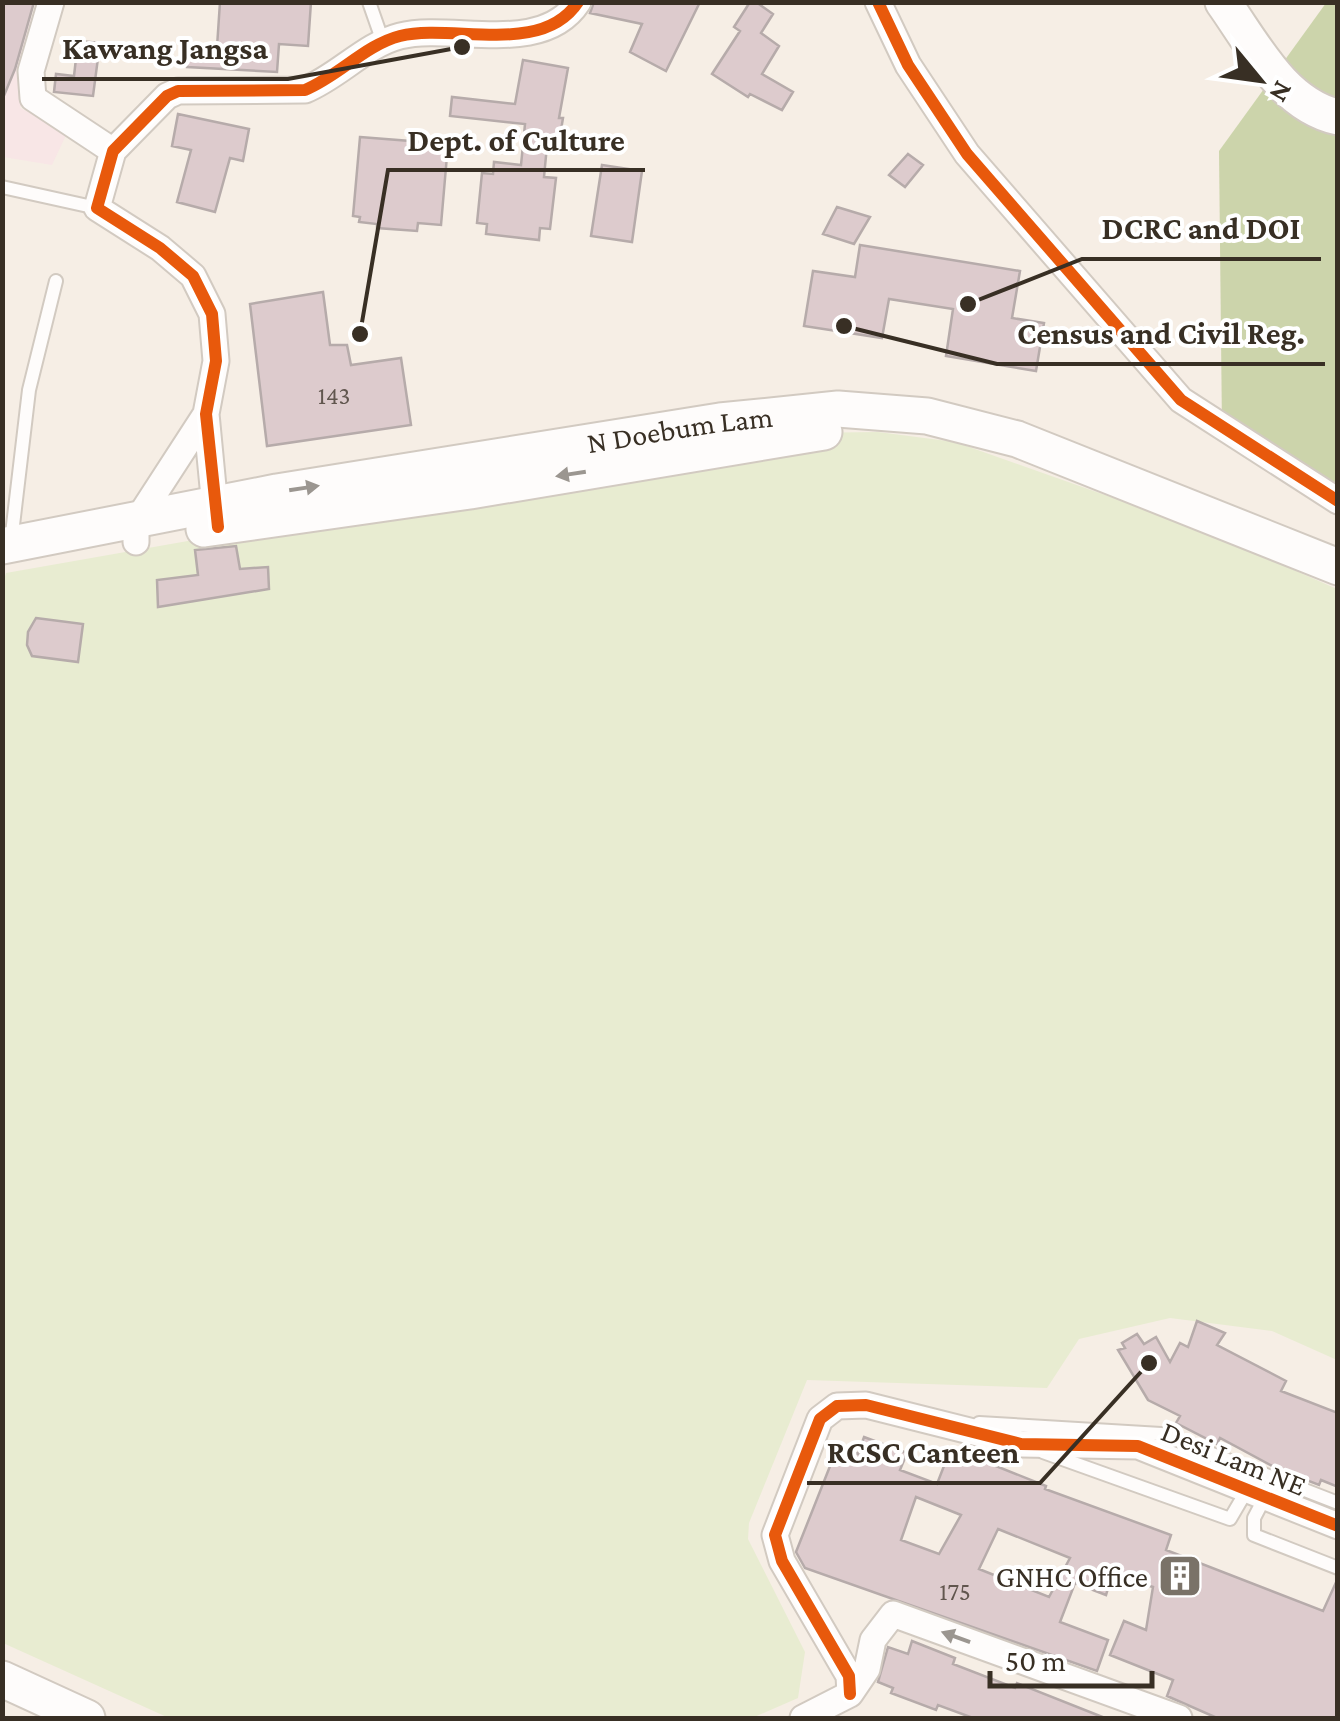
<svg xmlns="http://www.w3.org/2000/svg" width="1340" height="1721" font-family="'Crimson Pro',serif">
<rect width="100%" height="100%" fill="#f6eee5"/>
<path fill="#f8e6e6" d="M2 8 57 29 20 108 68 131 52 165 3 157Z"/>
<path fill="#e8ecd1" d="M878 432 955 442 1201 529 1337 589V1360L1272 1331 1170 1318 1079 1339 1047 1388 807 1380 749 1523 748 1539 805 1652 798 1698 752 1718H169L3 1643 2 586 6 573 800 433Z"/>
<path fill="#ccd4ab" d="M1326 3H1337V508L1222 428 1219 151Z"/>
<path fill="#ddcbcd" stroke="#b6abaa" stroke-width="2.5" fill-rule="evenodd" d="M2 2H34L15 69 3 98Z
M220 2H311L308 46 279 44 277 72 187 67 188 45 217 47Z
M594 2H700L666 71 630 52 642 24 590 13Z
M750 2H756L773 14 761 33 779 46 762 74 793 92 782 110 750 94 748 97 712 74 740 31 734 27Z
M78 41 100 43 93 96 54 92 56 74 74 76Z
M523 60 568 68 559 118H563L560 136 548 135 544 177 556 178 550 229 540 228 539 240 486 234 487 224 477 223 482 173 493 174 494 162 521 165 525 124 450 116 452 97 515 104Z
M178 114 249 129 243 161 230 158 215 212 177 202 191 150 172 146Z
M360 137 448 144 441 225 418 223 417 231 377 228V224L359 222 360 217 353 216Z
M908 154 923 165 905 187 889 175Z
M602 165 642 171 632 242 591 236Z
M837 207 870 217 854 244 823 234Z
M860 245 1020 271 1012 318 1044 323 1036 371 946 356 953 309 889 299 882 338 804 326 813 271 855 277Z
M323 292 330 345H347L351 365 401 358 411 425 267 446 250 304Z
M236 546 240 569 268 567 269 589 158 607 157 580 198 575 195 550Z
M36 618 83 624 78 662 32 656 27 645 28 632Z
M1197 1321 1225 1333 1217 1345 1286 1381 1281 1391 1338 1413V1487L1321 1480 1319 1485 1278 1469 1220 1438 1217 1444 1176 1423 1180 1416 1148 1400 1118 1350 1125 1348 1122 1343 1137 1334 1144 1344 1156 1337 1170 1362 1180 1343 1188 1347Z
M864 1437 907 1453 900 1470 937 1484 951 1448 1046 1486 1045 1489 1171 1535 1166 1550 1323 1611 1338 1578V1718H1217L1167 1696 1173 1680 1110 1655 1124 1621 1146 1630 1153 1587 1112 1575 1106 1595 1075 1583 1060 1622 1108 1640 1097 1671 805 1568 796 1552 838 1446 858 1454ZM916 1497 961 1515 939 1554 901 1540ZM998 1529 1070 1558 1049 1597 979 1569Z
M912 1641 955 1658 953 1664 1015 1688 1017 1683 1105 1718H973L938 1705 936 1710 891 1693 893 1688 878 1682 888 1647 908 1654Z"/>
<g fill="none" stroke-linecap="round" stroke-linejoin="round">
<defs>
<path id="service" d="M369 2 383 42
M2 187 97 208
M11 542 29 390 56 281
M979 1423 1161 1434 1338 1503
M1043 1452 1230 1519 1247 1490
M1265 1497 1254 1518V1535L1338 1568"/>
<path id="minor" d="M51 2 31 71 33 98 113 151
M878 2 908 65 967 154 1181 400 1338 501
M216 518 206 414 216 361 212 314 193 276 160 248 97 208 113 151 167 96 178 91 305 90C339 76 365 45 400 36 452 23 542 57 578 2
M136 542V522L206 414
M850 1694 849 1676 782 1561 775 1535 820 1419 837 1406 866 1405 1021 1444 1138 1446 1338 1526
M803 1718 850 1694 867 1669 873 1640 893 1614 1179 1718"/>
<g id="secondary">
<path d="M1223 2C1253 44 1283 105 1338 117"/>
<path d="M204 529 470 491 824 432"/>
<path id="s1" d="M2 546 277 492 720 421 838 409 927 416 1017 439 1338 567"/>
<path d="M2 1679 87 1718"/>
</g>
</defs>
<use href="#service" stroke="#d2cac1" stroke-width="16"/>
<use href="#minor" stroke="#d2cac1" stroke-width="29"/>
<use href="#secondary" stroke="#d2cac1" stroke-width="39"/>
<use href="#service" stroke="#fefcfb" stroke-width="12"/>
<use href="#minor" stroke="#fefcfb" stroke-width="25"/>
<use href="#secondary" stroke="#fefcfb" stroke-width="35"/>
<defs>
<path id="cycleway" d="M878 2 908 65 967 154 1181 400 1338 501
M218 527 206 414 216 361 212 314 193 276 160 248 97 208 113 151 167 96 178 91 305 90C339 76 365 45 400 36 452 23 542 57 578 2
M850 1694 849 1676 782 1561 775 1535 820 1419 837 1406 866 1405 1021 1444 1138 1446 1338 1526"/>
</defs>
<use href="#cycleway" stroke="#fff" stroke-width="19"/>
<use href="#cycleway" stroke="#e8590c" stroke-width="12"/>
</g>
<defs><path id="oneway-solid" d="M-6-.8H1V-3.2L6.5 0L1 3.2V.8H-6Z" transform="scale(2.5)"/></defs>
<g fill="#9b9690">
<use href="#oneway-solid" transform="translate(571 474) rotate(171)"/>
<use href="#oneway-solid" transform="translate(304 488) rotate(-9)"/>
<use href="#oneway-solid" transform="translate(956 1637) rotate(-160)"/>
</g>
<defs>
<symbol id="building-square" viewBox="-11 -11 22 22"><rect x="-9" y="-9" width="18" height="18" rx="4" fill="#7a7268" stroke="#fff"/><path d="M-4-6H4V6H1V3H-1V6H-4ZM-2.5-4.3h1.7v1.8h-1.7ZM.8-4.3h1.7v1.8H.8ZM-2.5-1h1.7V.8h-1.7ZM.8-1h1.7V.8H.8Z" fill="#fff"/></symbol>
</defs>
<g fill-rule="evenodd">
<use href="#building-square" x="1155" y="1551" width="50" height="50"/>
</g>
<g text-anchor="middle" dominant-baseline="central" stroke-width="8" stroke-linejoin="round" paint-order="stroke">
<g font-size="25" fill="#61564e">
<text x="334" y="395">143</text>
<text x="955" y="1591">175</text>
</g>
<g font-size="30" fill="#382f24" stroke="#fff">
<text stroke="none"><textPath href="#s1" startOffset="688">N Doebum Lam</textPath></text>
<text transform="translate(1234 1458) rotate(22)">Desi Lam NE</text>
</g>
<g font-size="30" fill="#382f24" stroke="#fff" text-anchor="end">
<text x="1148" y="1576">GNHC Office</text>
</g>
</g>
<path fill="none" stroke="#382f24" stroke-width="4" d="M462 47L288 79H42M360 334L388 170H645M968 304L1082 259H1321M844 326L997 364H1325M1149 1363L1040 1483H807"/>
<g fill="#382f24" stroke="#fff" stroke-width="4">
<circle cx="462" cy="47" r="10"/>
<circle cx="360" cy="334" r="10"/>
<circle cx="968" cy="304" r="10"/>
<circle cx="844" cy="326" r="10"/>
<circle cx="1149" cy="1363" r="10"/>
</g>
<g font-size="32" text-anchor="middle" font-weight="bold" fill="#382f24" stroke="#fff" stroke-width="8" stroke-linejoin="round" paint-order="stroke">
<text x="165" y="59">Kawang Jangsa</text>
<text x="516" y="151">Dept. of Culture</text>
<text x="1201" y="239">DCRC and DOI</text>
<text x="1161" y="344">Census and Civil Reg.</text>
<text x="923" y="1463">RCSC Canteen</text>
</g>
<rect width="1340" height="1721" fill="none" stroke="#382f24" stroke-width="10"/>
<g transform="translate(1260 80) rotate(119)" stroke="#ffffff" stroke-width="8" paint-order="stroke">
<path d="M0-8L18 38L0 25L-18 38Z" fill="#382f24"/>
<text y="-15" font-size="28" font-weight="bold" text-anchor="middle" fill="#382f24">N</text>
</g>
<path d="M990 1671v15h162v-15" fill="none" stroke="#382f24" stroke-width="5"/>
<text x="1005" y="1671" font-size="30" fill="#382f24" stroke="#ffffff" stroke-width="8" paint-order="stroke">50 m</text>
</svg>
